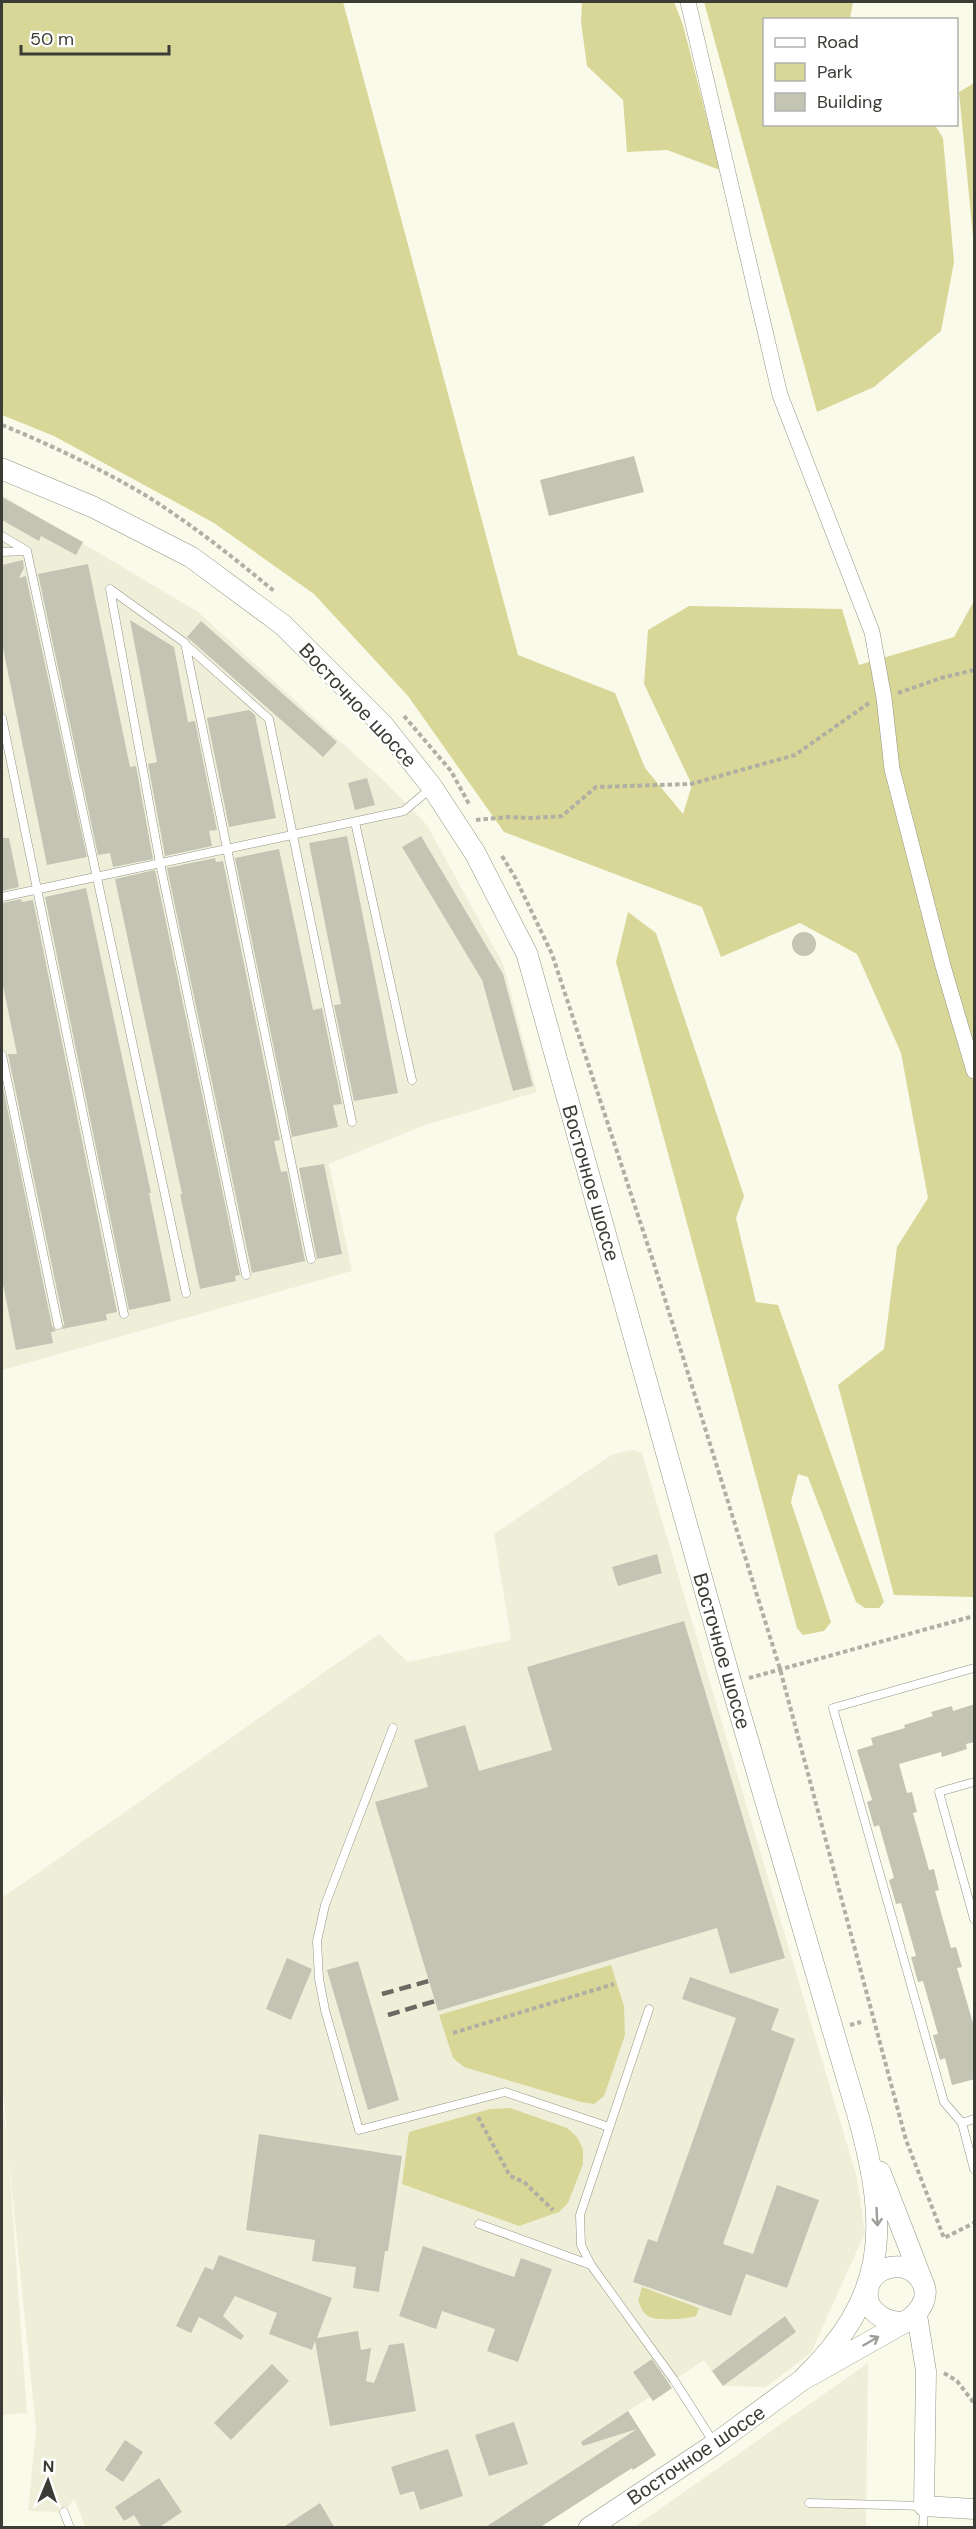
<svg xmlns="http://www.w3.org/2000/svg" width="976" height="2529" font-family="'DM Sans',sans-serif">
<rect width="100%" height="100%" fill="#fafaeb"/>
<path fill="#efefd9" d="M2 495 198 612 384 781 427 825 503 964 537 1092 425 1125 329 1164 352 1271 2 1370Z
M633 1450 642 1453 857 2178 865 2233 811 2353 766 2387 723 2386 704 2360 669 2384 672 2389 653 2401 650 2397 628 2411 656 2455 633 2470 631 2468 539 2527 86 2528 74 2499 64 2512 28 2511 36 2429 9 2162 27 2413 2 2415V2101L7 2137 2 2078V1898L379 1634 408 1662 511 1640 494 1534 613 1454Z
M868 2363 866 2527H634Z"/>
<path fill="#d8d798" d="M2 2H343L518 655 615 693 645 768 683 814 692 785 644 684 648 630 689 606 842 609 859 665 954 637 974 601V1597L894 1595 838 1385 884 1349 897 1247 928 1198 901 1053 857 954 800 923 721 957 702 907 504 832 408 696 314 594 214 523 54 436 2 415Z
M582 2H674L683 25 720 170 667 150 627 152 623 100 587 66 581 22Z
M704 2H853L850 19 764 20V124L935 125 943 138 954 262 941 331 874 387 817 412Z
M974 83V247L959 92Z
M628 912 656 933 744 1196 736 1218 756 1302 778 1305 884 1602 879 1608H865L856 1602 808 1477 798 1474 791 1502 831 1622 824 1631 803 1635 797 1628 616 962Z
M611 1965 624 2006 625 2035 604 2096 594 2104 581 2102 464 2067 453 2058 439 2015Z
M510 2108 567 2128 577 2137 583 2149V2164L568 2203 559 2212 519 2226 402 2184 409 2132 490 2109Z
M642 2287 699 2308 696 2316C687 2319 659 2321 650 2317 643 2314 641 2307 638 2301Z"/>
<path fill="#c4c4b5" d="M634 456 644 492 549 516 540 480Z
M2 497 83 542 76 555 41 536 39 541 2 520Z
M23 560 24 568 19 578 26 576 87 857 47 865 2 643V565Z
M88 564 130 767 136 766 153 859 113 867 110 853 98 855 38 574Z
M130 620 174 647 188 722 195 721 217 830 209 831 212 846 165 856 148 764 157 762Z
M201 621 337 742 323 757 187 637Z
M249 710 255 715 276 818 229 827 207 718Z
M367 778 375 805 355 810 348 783Z
M347 836 398 1093 354 1101 334 1005 341 1004 309 843Z
M421 836 503 974 533 1086 513 1091 482 980 402 847Z
M2 838H9L19 887 2 891Z
M279 849 313 1010 322 1008 342 1104 333 1105 338 1127 292 1137 235 858Z
M215 858 216 862 223 861 280 1140 274 1141 281 1172 287 1171 305 1261 252 1273 167 868Z
M155 870 240 1275 235 1276 236 1281 200 1289 180 1194H182L115 879Z
M86 888 151 1193H149L171 1301 129 1310 45 897Z
M21 899 22 902 33 900 117 1312 106 1314 107 1320 62 1329 64 1324 8 1054H17L2 981V903Z
M792 944a12 12 0 1 1 24 0a12 12 0 1 1-24 0Z
M2 1082 52 1326 56 1331 51 1332 53 1343 16 1350 2 1279Z
M324 1164 342 1254 317 1259 299 1168Z
M657 1554 662 1573 618 1586 612 1567Z
M684 1621 785 1958 730 1974 717 1928 438 2011 375 1802 428 1787 414 1740 465 1725 479 1771 552 1750 527 1667Z
M975 1704V1742L966 1744 967 1749 942 1757 941 1752 899 1764 907 1793 912 1792 917 1812 913 1813 929 1870 934 1869 939 1890 935 1891 951 1948 956 1947 962 1967 957 1968 975 2030V2079L952 2085 945 2058 940 2060 933 2035 938 2034 923 1981 918 1982 911 1957 916 1956 901 1903 896 1904 889 1880 894 1878 879 1825 874 1827 867 1802 872 1800 857 1750 873 1745 871 1738 905 1728 904 1725 933 1716 931 1712 952 1706 953 1711Z
M287 1958 312 1969 291 2020 266 2009Z
M358 1961 399 2100 368 2110 327 1970Z
M690 1977 779 2009 771 2030 795 2039 723 2244 753 2254 777 2185 819 2200 787 2288 746 2274 731 2316 633 2282 648 2239 657 2242 736 2018 682 1999Z
M259 2134 402 2156 388 2251H385L379 2292 353 2288 356 2267 312 2261 315 2240 246 2230Z
M423 2246 514 2277 521 2258 552 2269 518 2362 487 2351 495 2329 442 2311 436 2329 399 2316Z
M219 2255 332 2298 317 2338 358 2331 361 2350 371 2348 366 2381 374 2383 389 2345 404 2343 416 2411 330 2426 315 2341 312 2350 269 2334 277 2313 235 2296 223 2316 244 2336 241 2340 199 2317 191 2333 176 2326 205 2267 213 2270Z
M785 2316 796 2332 723 2386 712 2371Z
M652 2359 672 2388 653 2401 633 2372Z
M272 2364 289 2381 231 2440 214 2423Z
M628 2411 656 2455 633 2470 632 2468 539 2528H484L637 2429 583 2446 581 2442Z
M514 2422 528 2464 489 2476 475 2435Z
M125 2440 143 2452 123 2482 105 2470Z
M448 2449 463 2496 420 2510 414 2491 400 2495 391 2467Z
M159 2478 182 2512 158 2528H142L134 2515 124 2521 115 2507Z
M320 2503 335 2528H282Z"/>
<g fill="none" stroke-linecap="round" stroke-linejoin="round">
<defs>
<path id="service" d="M2 536 27 551 186 1293
M2 552 27 551
M110 589 185 643 311 1259
M110 589 160 863 246 1275
M185 644 269 719 352 1122
M2 718 124 1314
M355 822 412 1080
M2 897 404 811 431 788
M2 1055 58 1325
M393 1728 325 1905 317 1941 319 1979 325 2010 359 2130 505 2092 609 2127
M974 1782 939 1792 974 1919
M649 2009 580 2215 581 2245 591 2265 674 2380 714 2443
M974 2119 962 2123 974 2169
M962 2123 944 2102 833 1708 974 1668
M479 2224 591 2265
M809 2503 924 2506 923 2528
M64 2512 70 2528"/>
<path id="minor" d="M688 2 780 395 872 632 884 698 892 769 943 966 974 1071"/>
<path id="tertiary" d="M917 2315 926 2371 924 2506 974 2509"/>
<path id="secondary" d="M2 469 93 507 191 557 283 625 383 725 432 787 475 853 527 954 731 1683 859 2119C889 2229 888 2297 802 2380
M880 2172 923 2283
M589 2528 715 2444 802 2380 905 2322C924 2310 934 2290 915 2273 902 2262 878 2266 870 2282 859 2307 883 2324 905 2322"/>
</defs>
<use href="#service" stroke="#949486" stroke-width="9"/>
<use href="#minor" stroke="#949486" stroke-width="16"/>
<use href="#tertiary" stroke="#949486" stroke-width="21"/>
<use href="#secondary" stroke="#949486" stroke-width="22"/>
<path stroke="#afafa4" stroke-width="4" stroke-dasharray="4.5 3" stroke-linecap="butt" d="M2 425C51 445 99 468 145 495 190 523 233 557 274 591
M898 693 941 678 974 670
M404 716 451 771 469 804
M476 820 508 817 530 818 562 816 596 787 691 784 795 755 869 703
M502 856 516 879 552 954 654 1264 780 1669 906 2140 944 2238 974 2223
M749 1678 974 1616
M850 2025 861 2022
M453 2033 614 1984
M478 2117 510 2176 524 2182 553 2210
M944 2373 957 2381 974 2403"/>
<use href="#service" stroke="#fff" stroke-width="8"/>
<use href="#minor" stroke="#fff" stroke-width="15"/>
<use href="#tertiary" stroke="#fff" stroke-width="20"/>
<use href="#secondary" stroke="#fff" stroke-width="21"/>
<path stroke="#6a6a62" stroke-width="4.5" stroke-dasharray="12 6" stroke-linecap="butt" d="M382 1994 429 1981
M388 2015 435 2001"/>
</g>
<defs><path id="oneway-shaft" d="M-6 0H5M1.5-3L5.5 0L1.5 3" fill="none" stroke-width="1.6" stroke-linecap="round" stroke-linejoin="round" transform="scale(1.5)"/></defs>
<g stroke="#9e9e9a">
<use href="#oneway-shaft" transform="translate(877 2217) rotate(87)"/>
<use href="#oneway-shaft" transform="translate(871 2341) rotate(-30)"/>
</g>
<g text-anchor="middle" dominant-baseline="central" stroke-width="5" stroke-linejoin="round" paint-order="stroke">
<g font-size="20" fill="#3c3c36" stroke="#fff">
<text transform="translate(358 705) rotate(47)">Восточное шоссе</text>
<text transform="translate(591 1183) rotate(74)">Восточное шоссе</text>
<text transform="translate(722 1651) rotate(74)">Восточное шоссе</text>
<text transform="translate(696 2455) rotate(-34)">Восточное шоссе</text>
</g>
</g>
<rect width="976" height="2529" fill="none" stroke="#3c3c36" stroke-width="6"/>
<rect x="763" y="18" width="195" height="108" fill="#ffffff" stroke="#b1b1af" stroke-width="1.5"/>
<rect x="775" y="38" width="30" height="9" fill="#ffffff" stroke="#b1b1af" stroke-width="1.5"/>
<text x="817" y="48" font-size="18" fill="#3c3c36">Road</text>
<rect x="775" y="63" width="30" height="18" fill="#d8d798" stroke="#b1b1af" stroke-width="1.5"/>
<text x="817" y="78" font-size="18" fill="#3c3c36">Park</text>
<rect x="775" y="93" width="30" height="18" fill="#c4c4b5" stroke="#b1b1af" stroke-width="1.5"/>
<text x="817" y="108" font-size="18" fill="#3c3c36">Building</text>
<g transform="translate(48 2481) rotate(2)" stroke="#ffffff" stroke-width="4.5" paint-order="stroke">
<path d="M0-4.5L10 22L0 15L-10 22Z" fill="#3c3c36"/>
<text y="-9" font-size="16" font-weight="bold" text-anchor="middle" fill="#3c3c36">N</text>
</g>
<path d="M21 45v9h148v-9" fill="none" stroke="#3c3c36" stroke-width="3"/>
<text x="30" y="45" font-size="18" fill="#3c3c36" stroke="#ffffff" stroke-width="4.5" paint-order="stroke">50 m</text>
</svg>
